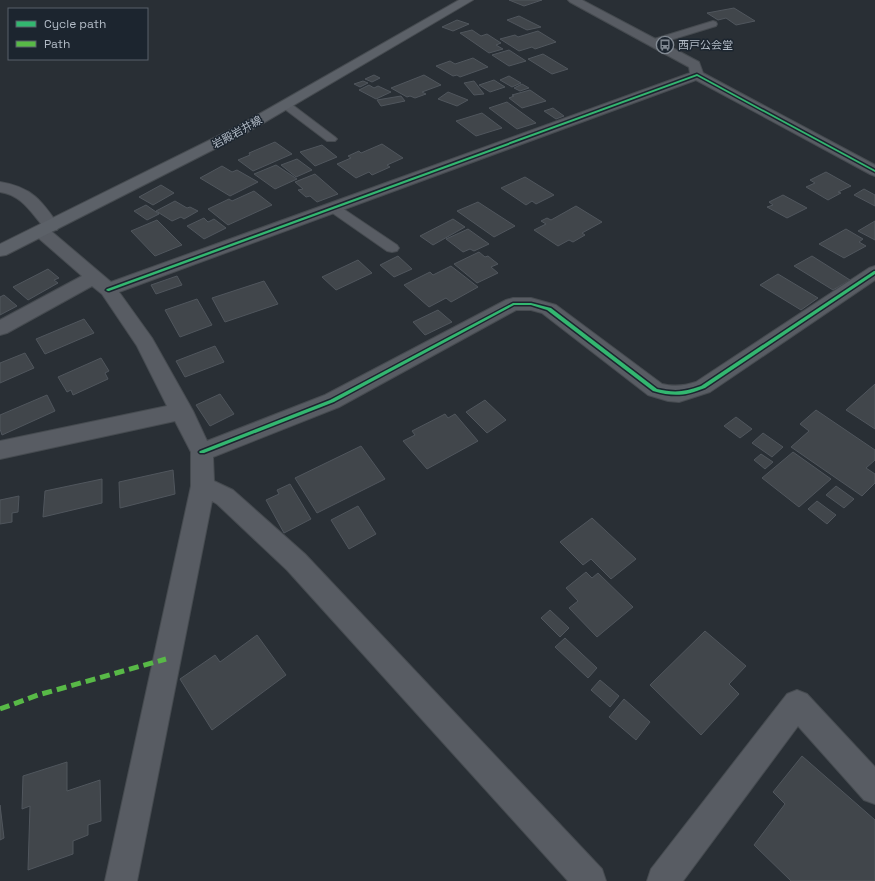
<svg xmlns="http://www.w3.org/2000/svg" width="875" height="881" font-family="'Space Grotesk','Noto Sans JP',sans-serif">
<rect width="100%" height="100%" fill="#292f35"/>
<path fill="#41464b" stroke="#50565d" d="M509 0H542L524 6Z
M734 8 755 21 736 25 726 18 718 20 707 13Z
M519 16 541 27 527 30 507 20Z
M457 20 469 24 453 31 442 27Z
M472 30 481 36 487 34 501 43 496 45 503 49 489 53 460 33Z
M538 31 556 42 535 49 532 47 519 51 500 39 515 35 518 37Z
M509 50 526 61 509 66 492 55Z
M543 54 568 69 552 74 528 59Z
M473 58 488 67 460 77 457 75 453 76 436 66 450 61 455 64Z
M374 75 380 78 372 82 365 79Z
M424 75 441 85 422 92 426 94 415 98 410 96 407 97 391 88Z
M509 76 521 83 512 87 500 80Z
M494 80 505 87 490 92 479 85Z
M363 81 368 83 360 87 354 84Z
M474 81 484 94 474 95 464 83Z
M522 84 529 88 520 91 514 88Z
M369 85 374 88 378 86 391 92 376 99 359 90Z
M530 90 546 101 522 108 509 98 514 96 512 95Z
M448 92 468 100 457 106 438 99Z
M401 96 405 101 381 106 377 100Z
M507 102 536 123 517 129 489 108Z
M553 108 564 116 556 119 544 111Z
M482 113 502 128 476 136 456 121Z
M275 142 292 154 253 171 238 160 250 155 249 153Z
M382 144 403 158 387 165 390 167 372 175 369 172 356 178 337 164 351 158 348 156 359 151 361 153Z
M322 145 337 157 315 166 300 152Z
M297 159 312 170 296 177 281 165Z
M276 165 297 179 275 189 254 174Z
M222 166 232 172 237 170 258 182 230 196 200 178Z
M826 172 851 186 838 192 841 193 828 200 806 187 815 183 810 180Z
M315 174 338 194 317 202 310 196 306 197 298 190 303 189 295 182Z
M525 177 554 195 536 204 532 201 526 205 501 188Z
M161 185 174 193 153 205 139 197Z
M864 189 875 195V206L854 195Z
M254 191 272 205 228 225 208 209 229 199 232 201Z
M783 195 807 208 787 218 767 207 773 205 769 202Z
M175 201 187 208 190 207 198 211 184 219 181 217 172 221 156 211Z
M478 202 515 226 494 237 457 211Z
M146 205 159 214 147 220 134 211Z
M576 206 602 222 582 233 585 235 573 242 569 240 558 246 534 230 546 224 541 221 547 218 551 220Z
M204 218 208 222 214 219 226 228 204 239 187 226Z
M453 219 465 227 433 245 420 236Z
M157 220 182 245 155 256 131 231Z
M875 221V240L858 231Z
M468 229 489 244 474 251 470 249 463 252 446 239Z
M846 229 863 239 859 242 866 246 844 258 819 244Z
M479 252 485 257 488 256 498 264 491 267 498 273 477 283 454 264Z
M398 256 412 269 394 277 380 265Z
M812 256 850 280 833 290 794 266Z
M358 260 372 273 336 290 322 277Z
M451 266 478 287 451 302 446 298 429 307 404 285 430 272 433 275Z
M48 269 59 278 54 280 58 283 28 300 13 287Z
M778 274 818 298 801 310 760 285Z
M177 276 182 285 156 294 151 285Z
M264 281 278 304 225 322 212 298Z
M4 295 17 306 0 315V297Z
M197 299 212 325 180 337 165 310Z
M438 310 452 322 425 335 413 322Z
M84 319 94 333 45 354 36 339Z
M215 346 224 362 185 377 176 361Z
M25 353 34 368 0 383V363Z
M101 358 109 371 105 373 108 379 73 395 71 390 67 392 58 377Z
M875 384V429L846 410Z
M220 394 234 414 210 426 196 405Z
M47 395 55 411 2 435 0 429V415Z
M485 400 506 420 487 433 466 412Z
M816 410 875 450V460L866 468 875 474V483L862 496 791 447 809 431 800 424Z
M445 414 448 418 455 414 478 441 427 469 403 441 415 435 412 431Z
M736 417 752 429 740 438 724 426Z
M763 433 783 447 772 457 752 443Z
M361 446 385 479 317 513 295 478Z
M793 452 831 479 799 507 762 478Z
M761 454 773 462 765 469 754 460Z
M173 470 175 494 120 508 119 482Z
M102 479V503L43 517 45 491Z
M290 484 311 519 284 533 266 500 279 494 277 490Z
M836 486 854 499 844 508 826 495Z
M19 496 18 512 12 513V522L0 524V500Z
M817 501 836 515 827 524 808 509Z
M358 506 376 534 349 549 331 520Z
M592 518 636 559 611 579 591 559 583 565 560 542Z
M586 572 592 578 598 573 633 607 597 637 569 608 578 601 566 588Z
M550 610 569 628 560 637 541 618Z
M705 631 746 666 729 684 739 694 701 735 650 685Z
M257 635 286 675 212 730 180 679 215 655 220 662Z
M565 638 597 668 588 678 555 647Z
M600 680 619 696 610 707 591 690Z
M624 699 650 722 636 740 609 717Z
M802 756 875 820V881H791L754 845 785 804 773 792Z
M67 762V791L100 780 101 821 88 825V835L73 841V854L28 870 30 806 22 809 23 776Z
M0 805 4 838 0 840Z"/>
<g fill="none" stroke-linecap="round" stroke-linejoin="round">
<defs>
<path id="lane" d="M713 21 716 22 717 24 716 26 654 45 649 42 651 40Z
M286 102 290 103 335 137 337 139 335 141H327L282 107 281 105Z
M335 205 339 206 397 245 399 248 397 251 392 252 387 251 331 212 329 209 331 206Z"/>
<path id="street" d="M568 0H582L699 62 703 73 875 165V176L870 174 696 80 119 292 152 338 193 411 207 441 325 395 506 300 513 298H531L556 305 662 384C674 387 684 386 696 382L869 268 875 266V280L710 392 679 402 668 401 648 395 542 313 531 310H516L339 407 213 457 214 481 233 490 305 554 602 869 606 881H568L287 570 217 504 212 501 137 881H105L191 486V452L175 421 0 459V441L167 406 137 346 102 294 92 286 7 333 0 335V320L82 276 35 235 33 231 35 227 43 226C30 211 21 195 0 192V182C32 187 42 201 59 226L57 230 51 231 111 282 690 73 689 67 570 2Z
M797 690 807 694 875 767V804L864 800 798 726 683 881H647L651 869 787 694Z"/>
<path id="secondary" d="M459 0H473L248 132 6 255 0 256V244L238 126Z"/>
</defs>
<use href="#lane" stroke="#464b50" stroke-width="2"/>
<use href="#street" stroke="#464b50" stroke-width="2"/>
<use href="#secondary" stroke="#464b50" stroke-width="2"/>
<use href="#lane" fill="#585c63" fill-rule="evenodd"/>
<use href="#street" fill="#585c63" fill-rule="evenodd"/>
<use href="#secondary" fill="#5c6168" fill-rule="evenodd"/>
<path stroke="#58b947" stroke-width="5" stroke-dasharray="10 5" stroke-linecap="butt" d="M0 709 38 695 166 659"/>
<defs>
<path id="cycleway" d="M697 74 875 170V172L697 76 109 291H108L106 290 107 289Z
M874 271H875V274L705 388C685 396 674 397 653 391L547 310 531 305H514L334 402 204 453H200L199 452 200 451 330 400 513 303H531L551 308 657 389C674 393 685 392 701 386Z"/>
</defs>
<use href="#cycleway" stroke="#1c252f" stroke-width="3"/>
<use href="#cycleway" fill="#33b770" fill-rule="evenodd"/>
</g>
<defs>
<symbol id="bus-ring" viewBox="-11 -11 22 22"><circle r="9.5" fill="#1c252f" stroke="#828a93" stroke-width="1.5"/><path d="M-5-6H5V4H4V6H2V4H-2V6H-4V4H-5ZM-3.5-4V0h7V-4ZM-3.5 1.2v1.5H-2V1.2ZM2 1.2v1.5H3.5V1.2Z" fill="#828a93"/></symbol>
</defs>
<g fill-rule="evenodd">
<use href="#bus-ring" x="655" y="35" width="20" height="20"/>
</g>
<g text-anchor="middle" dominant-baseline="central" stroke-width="3" stroke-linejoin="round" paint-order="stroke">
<g font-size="11" fill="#b2bbc6" stroke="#1c252f" text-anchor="start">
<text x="678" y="45">西戸公会堂</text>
</g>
<g font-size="11" fill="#b2bbc6" stroke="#1c252f">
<text transform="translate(237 132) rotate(-29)">岩殿岩井線</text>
</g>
</g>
<rect x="8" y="8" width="140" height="52" fill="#1c252f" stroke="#58616b"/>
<rect x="16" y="21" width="20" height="6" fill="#33b770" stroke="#58616b"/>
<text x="44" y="28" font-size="12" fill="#b2bbc6">Cycle path</text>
<rect x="16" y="41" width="20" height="6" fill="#58b947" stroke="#58616b"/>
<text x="44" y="48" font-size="12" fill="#b2bbc6">Path</text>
</svg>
